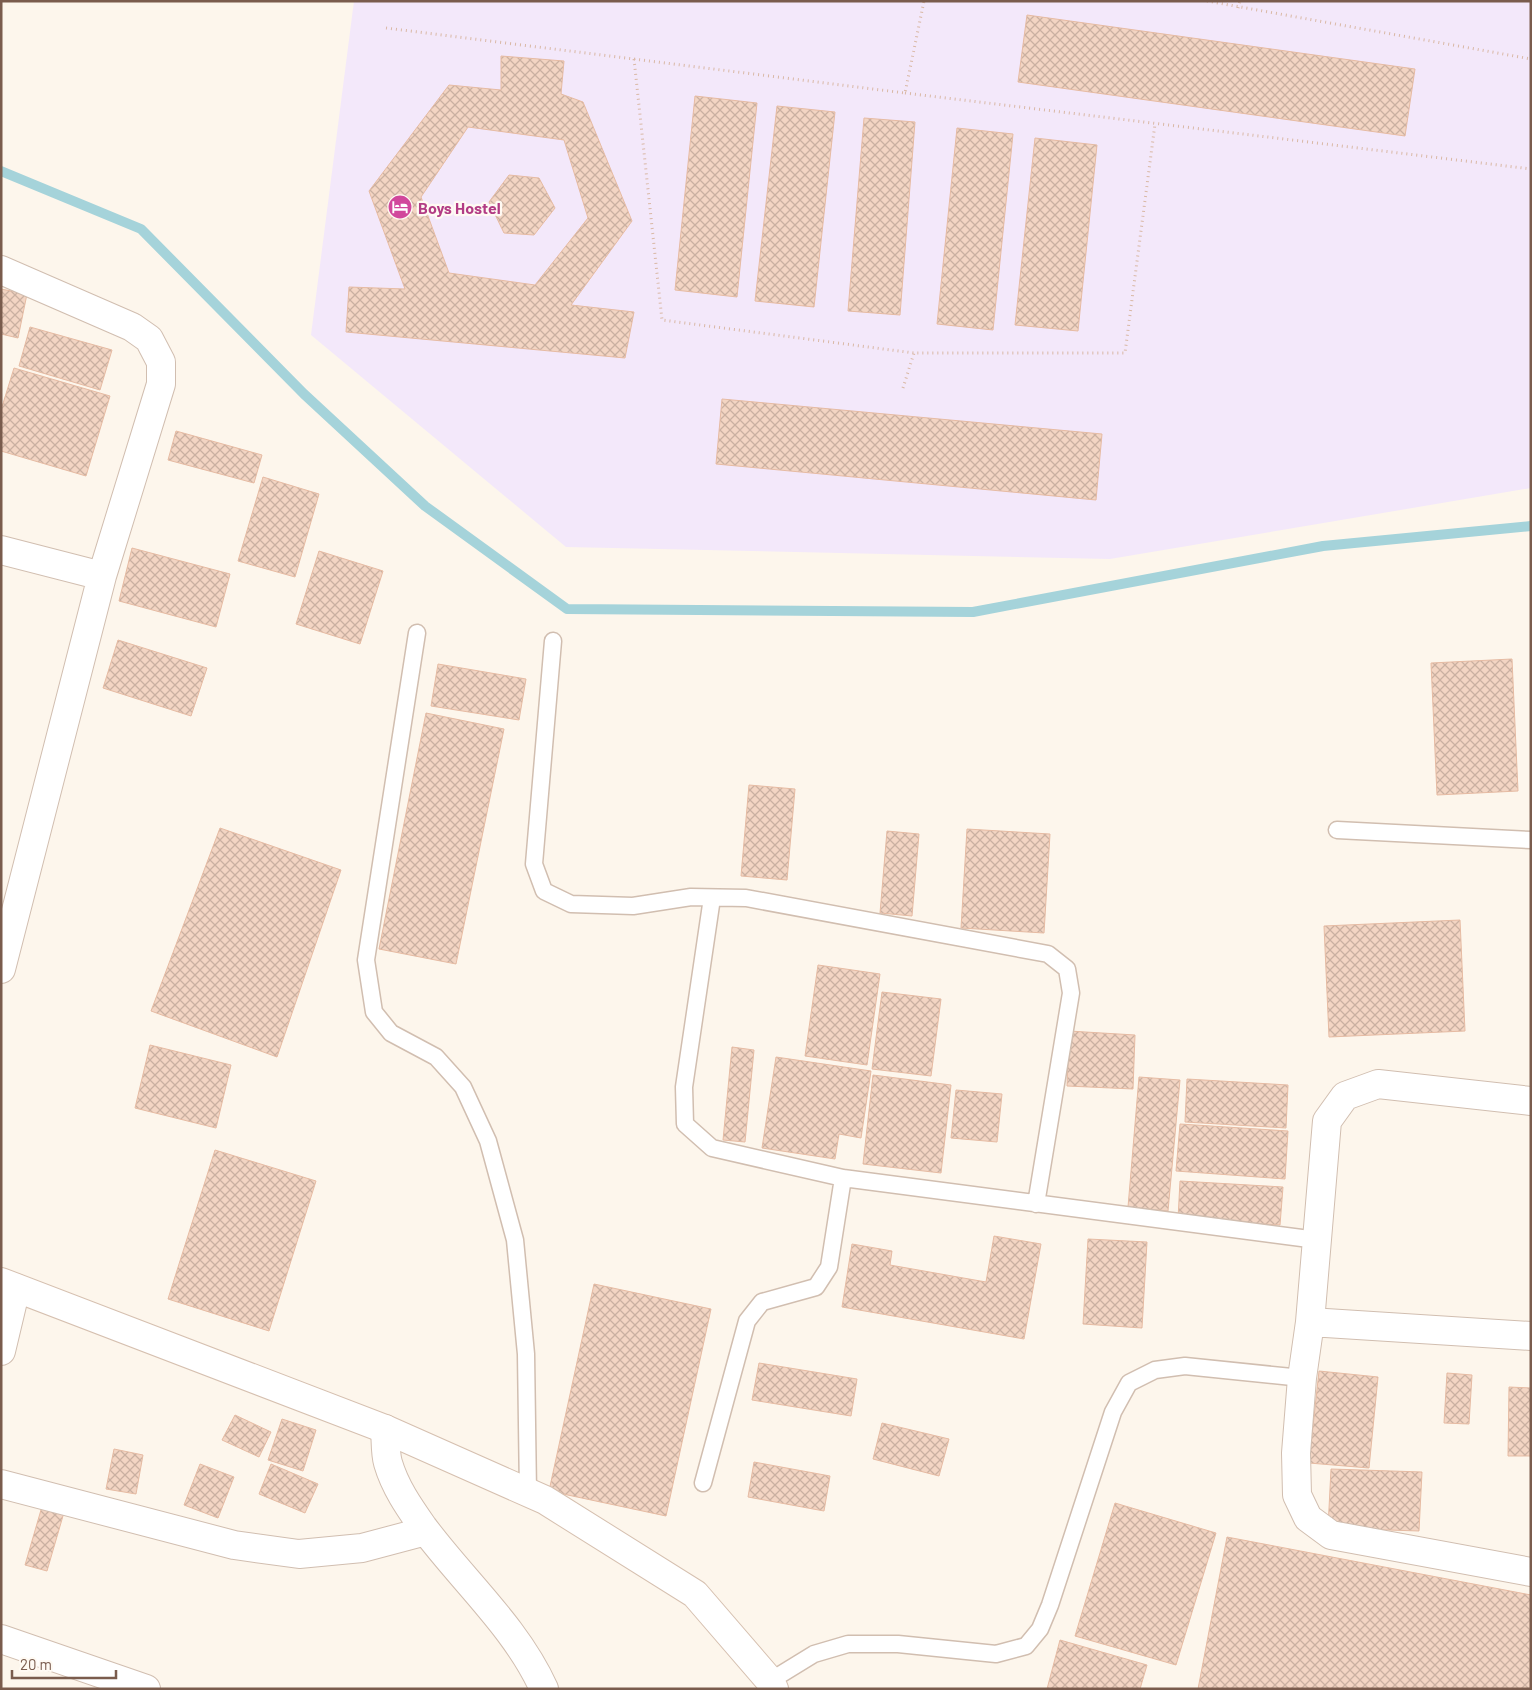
<svg xmlns="http://www.w3.org/2000/svg" width="1532" height="1690" font-family="Barlow,sans-serif">
<defs>
<pattern id="building-cross-hatch" width="8" height="8" patternUnits="userSpaceOnUse" patternTransform="scale(1.25)"><rect width="8" height="8" fill="#f3d5c3"/><path d="M0 0l8 8M0 8l8-8" fill="none" stroke="#cab0a1"/></pattern>
</defs>
<rect width="100%" height="100%" fill="#fdf6ec"/>
<path fill="#f3e8fa" d="M354 1H1531V488L1110 559 566 547 311 335Z"/>
<g fill="none" stroke-linecap="round" stroke-linejoin="round">
<path stroke="#a5d3da" stroke-width="10" d="M1 171 141 229 304 394 425 506 567 609 973 612 1323 546 1531 526"/>
</g>
<path fill="url(#building-cross-hatch)" stroke="#e6bba3" fill-rule="evenodd" d="M1027 15 1415 69 1405 136 1018 82Z
M501 56 564 61 561 94 583 102 632 221 571 305 634 312 625 358 346 332 349 287 405 289 369 191 449 85 501 90ZM468 127 564 140 588 218 535 285 449 273 421 197Z
M695 96 757 103 737 297 675 290Z
M777 106 835 112 814 307 755 301Z
M864 118 915 122 900 315 848 311Z
M957 128 1013 134 993 330 937 324Z
M1035 138 1097 145 1078 331 1015 325Z
M509 175 539 178 555 208 534 235 504 233 489 202Z
M1 289 27 294 18 338 1 334Z
M30 327 112 350 100 390 19 366Z
M14 368 110 396 86 476 1 451V410Z
M722 399 1102 434 1096 500 716 464Z
M176 431 262 455 254 483 168 460Z
M263 477 319 494 295 577 238 561Z
M132 548 230 574 216 627 119 601Z
M319 551 383 571 360 644 296 624Z
M118 640 207 668 191 716 103 688Z
M1512 659 1518 791 1437 795 1431 663Z
M438 664 526 679 519 720 431 706Z
M426 713 504 729 456 964 379 949Z
M749 785 795 789 787 880 741 876Z
M220 828 341 870 277 1057 151 1011Z
M967 829 1050 834 1044 933 961 928Z
M887 831 919 834 912 916 880 913Z
M1460 920 1465 1031 1329 1037 1324 926Z
M818 965 880 974 867 1065 805 1056Z
M882 992 941 999 931 1076 872 1069Z
M1069 1031 1135 1035 1133 1089 1067 1086Z
M150 1045 231 1065 216 1128 135 1108Z
M732 1047 754 1050 745 1142 723 1140Z
M776 1057 871 1071 861 1138 839 1134 835 1159 762 1148Z
M873 1075 951 1085 941 1173 863 1164Z
M1139 1077 1180 1080 1168 1211 1128 1207Z
M1187 1079 1288 1085 1286 1128 1185 1122Z
M956 1090 1002 1094 997 1142 951 1138Z
M1180 1124 1288 1131 1285 1179 1176 1171Z
M215 1150 316 1181 269 1331 168 1299Z
M1180 1181 1283 1187 1280 1225 1178 1219Z
M994 1236 1041 1244 1024 1339 842 1307 852 1244 892 1251 890 1265 986 1282Z
M1088 1239 1147 1242 1142 1328 1083 1324Z
M594 1284 711 1309 666 1516 549 1491Z
M759 1363 857 1379 851 1416 752 1400Z
M1319 1371 1378 1377 1369 1468 1309 1463Z
M1447 1373 1472 1375 1469 1424 1444 1423Z
M1509 1387 1531 1388V1456H1508Z
M235 1415 271 1432 259 1457 222 1440Z
M282 1419 316 1430 303 1471 268 1460Z
M882 1423 949 1439 939 1476 873 1459Z
M114 1449 143 1455 136 1494 106 1489Z
M754 1462 830 1476 824 1511 748 1497Z
M200 1464 234 1477 218 1518 184 1505Z
M271 1464 318 1484 305 1513 259 1494Z
M1331 1469 1422 1472 1419 1531 1328 1528Z
M43 1503 65 1509 47 1571 25 1565Z
M1115 1503 1216 1533 1176 1665 1075 1636Z
M1227 1537 1531 1595V1689H1198Z
M1060 1640 1147 1665 1140 1689H1047Z"/>
<g fill="none" stroke-linecap="round" stroke-linejoin="round">
<defs>
<path id="lane" d="M417 633 366 960 374 1012 391 1033 436 1057 463 1087 488 1141 515 1240 526 1354 528 1493
M553 641 534 864 544 891 571 904 633 906 691 897 746 898 1048 954 1067 969 1071 993 1036 1204
M1337 830 1531 840
M712 898 684 1087 685 1124 712 1148 843 1178 1317 1240
M703 1483 747 1321 762 1302 816 1287 829 1267 843 1178
M770 1681 814 1654 848 1644H898L996 1654 1026 1646 1040 1629 1050 1605 1113 1412 1129 1383 1155 1370 1185 1366 1302 1378"/>
<path id="street" d="M1 270 132 327 149 339 161 362V384L102 576 1 969
M1 550 102 576
M1531 1101 1378 1084 1345 1096 1327 1121 1310 1322 1531 1336
M1310 1322 1302 1378 1296 1453 1297 1495 1308 1518 1331 1535 1531 1572
M1 1351 16 1288
M385 1429C386 1440 385 1453 388 1463 395 1487 409 1507 423 1527 463 1581 516 1627 544 1689
M1 1484 234 1545 299 1554 362 1548 426 1531
M1 1639 146 1689"/>
<path id="secondary" d="M1 1282 385 1429 545 1500 695 1594 770 1681 774 1689"/>
</defs>
<use href="#lane" stroke="#d1beb0" stroke-width="19"/>
<use href="#street" stroke="#d1beb0" stroke-width="30"/>
<use href="#secondary" stroke="#d6c0b0" stroke-width="30"/>
<path stroke="#d9b8a5" stroke-width="3" stroke-dasharray="1 4" stroke-linecap="butt" d="M1207 1 1531 59
M1238 8 1240 1
M386 28 905 93 924 1
M634 59 662 320 914 353H1125L1155 124
M905 93 1531 169
M903 388 914 353"/>
<use href="#lane" stroke="#fff" stroke-width="16"/>
<use href="#street" stroke="#fff" stroke-width="28"/>
<use href="#secondary" stroke="#fff" stroke-width="28"/>
</g>
<defs>
<symbol id="hotel-disc" viewBox="-11 -11 22 22"><circle r="9.5" fill="#d1479c" stroke="#fffaf3"/><path d="M-6-4.5h1.5V1H6V5H4.5V3h-9V5H-6ZM-4 0a1.8 1.8 0 1 1 3.6 0ZM.5 0V-2.5h3Q6-2.5 6 0Z" fill="#fff"/></symbol>
</defs>
<g fill-rule="evenodd">
<use href="#hotel-disc" x="386" y="193" width="28" height="28"/>
</g>
<g text-anchor="middle" dominant-baseline="central" stroke-width="4.5" stroke-linejoin="round" paint-order="stroke">
<g font-size="16" font-weight="bold" fill="#b23c85" stroke="#fffaf3" text-anchor="start">
<text x="418" y="207">Boys Hostel</text>
</g>
</g>
<rect width="1532" height="1690" fill="none" stroke="#7a5c4d" stroke-width="5"/>
<path d="M12 1670v8h104v-8" fill="none" stroke="#7a5c4d" stroke-width="2.5"/>
<text x="20" y="1670" font-size="15" fill="#7a5c4d" stroke="#fffaf3" stroke-width="4" paint-order="stroke">20 m</text>
</svg>
